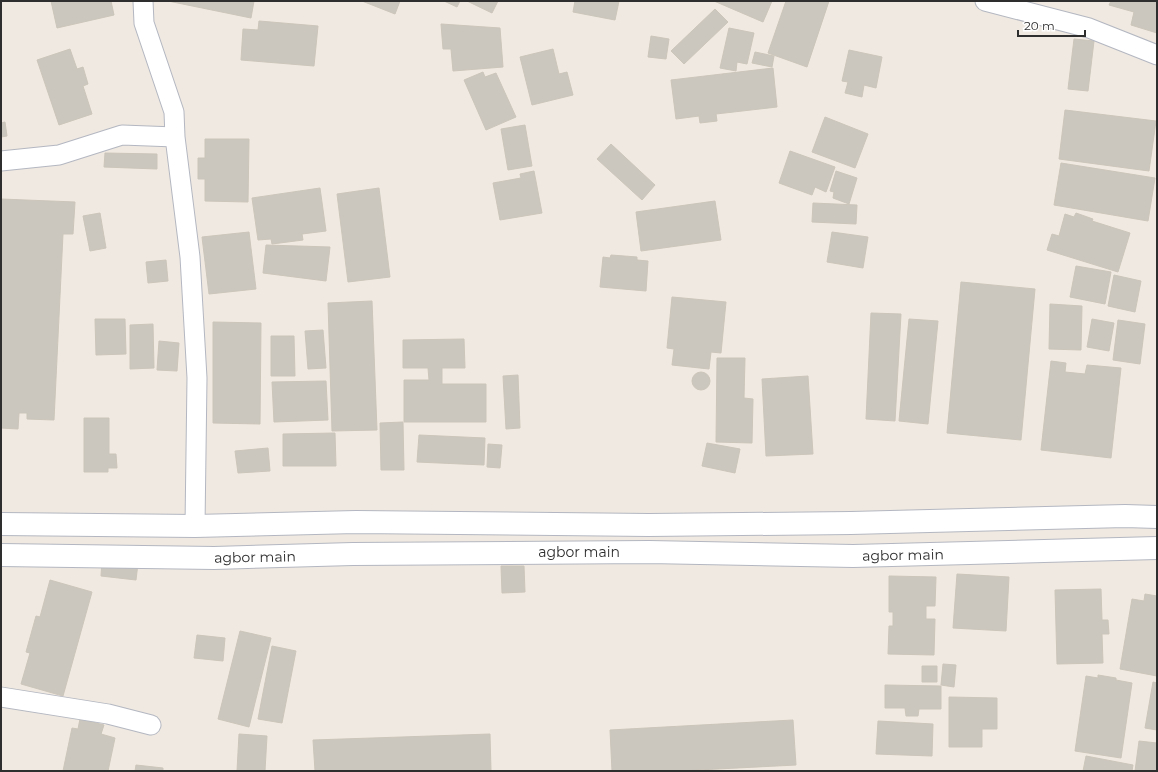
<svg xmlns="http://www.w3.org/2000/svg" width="1158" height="772" font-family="Montserrat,sans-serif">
<rect width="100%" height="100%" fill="#efe9e1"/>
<path fill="#cbc7bf" stroke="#cbc5ba" d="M51 1H111L114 15 57 28Z
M168 1H254L251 18Z
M362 1H400L395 14Z
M444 1H460L457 7Z
M467 1H498L492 13Z
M575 1H619L615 20 573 12Z
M714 1H772L763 22Z
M786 1H829L807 67 768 53Z
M1111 1H1157V33L1131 25 1134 12 1109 5Z
M715 9 728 22 684 64 671 51Z
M259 21 318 26 314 66 241 60 243 29 258 30Z
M441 24 500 28 503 67 453 71 451 49H443Z
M729 28 754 33 747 64 737 62 736 71 720 68Z
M651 36 669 39 666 59 648 57Z
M1074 39 1094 41 1088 91 1068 89Z
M70 49 77 69 83 67 88 84 83 86 92 114 59 125 37 60Z
M553 49 559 74 567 72 573 95 532 105 520 57Z
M849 50 882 57 876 88 864 85 862 97 845 93 848 82 842 81Z
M755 52 774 56 772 67 752 63Z
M773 68 777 107 716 114 717 121 700 123 699 116 676 119 671 80Z
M483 72 485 77 496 73 516 117 486 130 464 80Z
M1065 110 1156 121 1149 171 1059 159Z
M825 117 868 134 855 168 812 152Z
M5 122 7 136 1 137V123Z
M525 125 532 166 508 170 501 129Z
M205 139H249L248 202 205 201V179H198V158H205Z
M611 144 655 185 642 200 597 159Z
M790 151 835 167 826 192 815 187 812 195 779 183Z
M105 153 157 154V169L104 167Z
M1061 163 1155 178 1148 221 1054 205Z
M534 171 542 213 500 220 493 183 521 178 520 174Z
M836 171 857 178 849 204 833 198 834 192 830 191Z
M320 188 326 231 302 234 303 240 272 244 271 239 258 240 252 198Z
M379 188 390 277 348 282 337 194Z
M1 199 75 202 73 234H63L54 420 27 419V413H19L18 429 1 428Z
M715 201 721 240 641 251 636 212Z
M813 203 857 205 856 224 812 222Z
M100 213 106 248 90 251 83 216Z
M1076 213 1093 219 1092 221 1130 233 1118 272 1047 250 1052 234 1059 236 1065 214 1074 217Z
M249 232 256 289 209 294 202 237Z
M832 232 868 237 863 268 827 262Z
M266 245 330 247 326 281 263 273Z
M611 255 637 257V260L648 261 646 291 600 287 603 257 610 258Z
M166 260 168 281 148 283 146 262Z
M1076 266 1111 272 1105 304 1070 297Z
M1114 275 1141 281 1135 312 1108 306Z
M961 282 1035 289 1021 440 947 433Z
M672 297 726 302 721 353 711 352 709 369 672 365 674 349 667 348Z
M372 301 377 430 332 431 328 303Z
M1050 304 1082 306 1081 350 1049 349Z
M871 313 901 314 895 421 866 419Z
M95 319H125L126 354 96 355Z
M909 319 938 321 928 424 899 421Z
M1092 319 1114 323 1109 351 1087 347Z
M1118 320 1145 324 1140 364 1113 360Z
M213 322 261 323 260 424 213 423Z
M153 324 154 368 130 369V325Z
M323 330 326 368 308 369 305 331Z
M271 336H294L295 376H271Z
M464 339 465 368H442V384H486V422H404V380H429L428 368H403V340Z
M159 341 179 343 177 371 157 370Z
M717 358H745L744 398 753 399 752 443 716 442Z
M1051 361 1066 363 1065 372 1085 374 1087 365 1121 368 1111 458 1041 450Z
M692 381a9 9 0 1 1 18 0a9 9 0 1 1-18 0Z
M518 375 520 428 506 429 503 376Z
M808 376 813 454 766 456 762 379Z
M326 381 328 420 274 422 272 382Z
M84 418H109V454H116L117 468H108V472H84Z
M403 422 404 470H381L380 423Z
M335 433 336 466H283V434Z
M419 435 485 438 484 465 417 462Z
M707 443 740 449 735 473 702 466Z
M488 444 502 445 500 468 487 467Z
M268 448 270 471 238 473 235 451Z
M102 560 138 563 136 580 101 576Z
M501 566H524L525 592 502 593Z
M957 574 1009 577 1006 631 953 628Z
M889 576 936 577 935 606H926V619H935L934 655 888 654 889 626H893V612H889Z
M50 580 92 592 63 696 21 684 30 653 26 652 36 616 40 617Z
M1101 589 1102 620H1108L1109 634H1102L1103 663 1057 664 1055 590Z
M1145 594 1157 596V676L1120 669 1132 599 1144 601Z
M240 631 271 638 249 727 218 719Z
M197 635 225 638 223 661 194 658Z
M272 646 296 651 282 723 258 719Z
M943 664 956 665 954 687 941 685Z
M922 666H937V682H922Z
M1098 675 1116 678V680L1132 683 1121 758 1075 751 1086 676 1098 678Z
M1153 682 1157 683V730L1145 728Z
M885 685 941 686V709H919L918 716H906L905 708H885Z
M949 697 997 698V729H982V747H949Z
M80 719 104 725 101 734 115 738 108 771H63L72 728 78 729Z
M793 720 796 765 678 771H612L610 730Z
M878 721 933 724 932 756 876 754Z
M239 734 267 736 265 771H237Z
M490 734 491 771H315L313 740Z
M1139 741 1157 743V771H1135Z
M1086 756 1133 765 1132 771H1083Z
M136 765 163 768V771H135Z"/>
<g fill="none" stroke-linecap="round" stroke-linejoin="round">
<defs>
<path id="street" d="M143 1 144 23 174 112 175 137 190 257 197 378 195 526
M985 1 1089 28 1157 55
M1 161 59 155 122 135 175 137
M1 697 108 714 151 725"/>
<path id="secondary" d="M1 524 195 526 356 522 649 525 851 523 1125 516 1157 517
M1 555 214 558 353 554 649 552 853 556 1157 548"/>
</defs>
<use href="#street" stroke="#b4b7c1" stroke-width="21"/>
<use href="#secondary" stroke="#b4b7c1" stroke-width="24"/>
<use href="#street" stroke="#fff" stroke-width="19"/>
<use href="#secondary" stroke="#fff" stroke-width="22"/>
</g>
<g text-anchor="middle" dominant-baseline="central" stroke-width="3" stroke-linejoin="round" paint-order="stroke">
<g font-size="14" fill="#2e2e2e" stroke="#fff">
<text x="579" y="552">agbor main</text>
<text transform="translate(903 555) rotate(-1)">agbor main</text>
<text transform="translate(255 557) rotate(-1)">agbor main</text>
</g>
</g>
<rect width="1158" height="772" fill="none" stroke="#2e2e2e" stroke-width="4"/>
<path d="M1018 30v6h67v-6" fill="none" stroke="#2e2e2e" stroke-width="2"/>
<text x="1024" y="30" font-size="12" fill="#2e2e2e" stroke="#ffffff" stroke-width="3" paint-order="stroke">20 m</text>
</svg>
